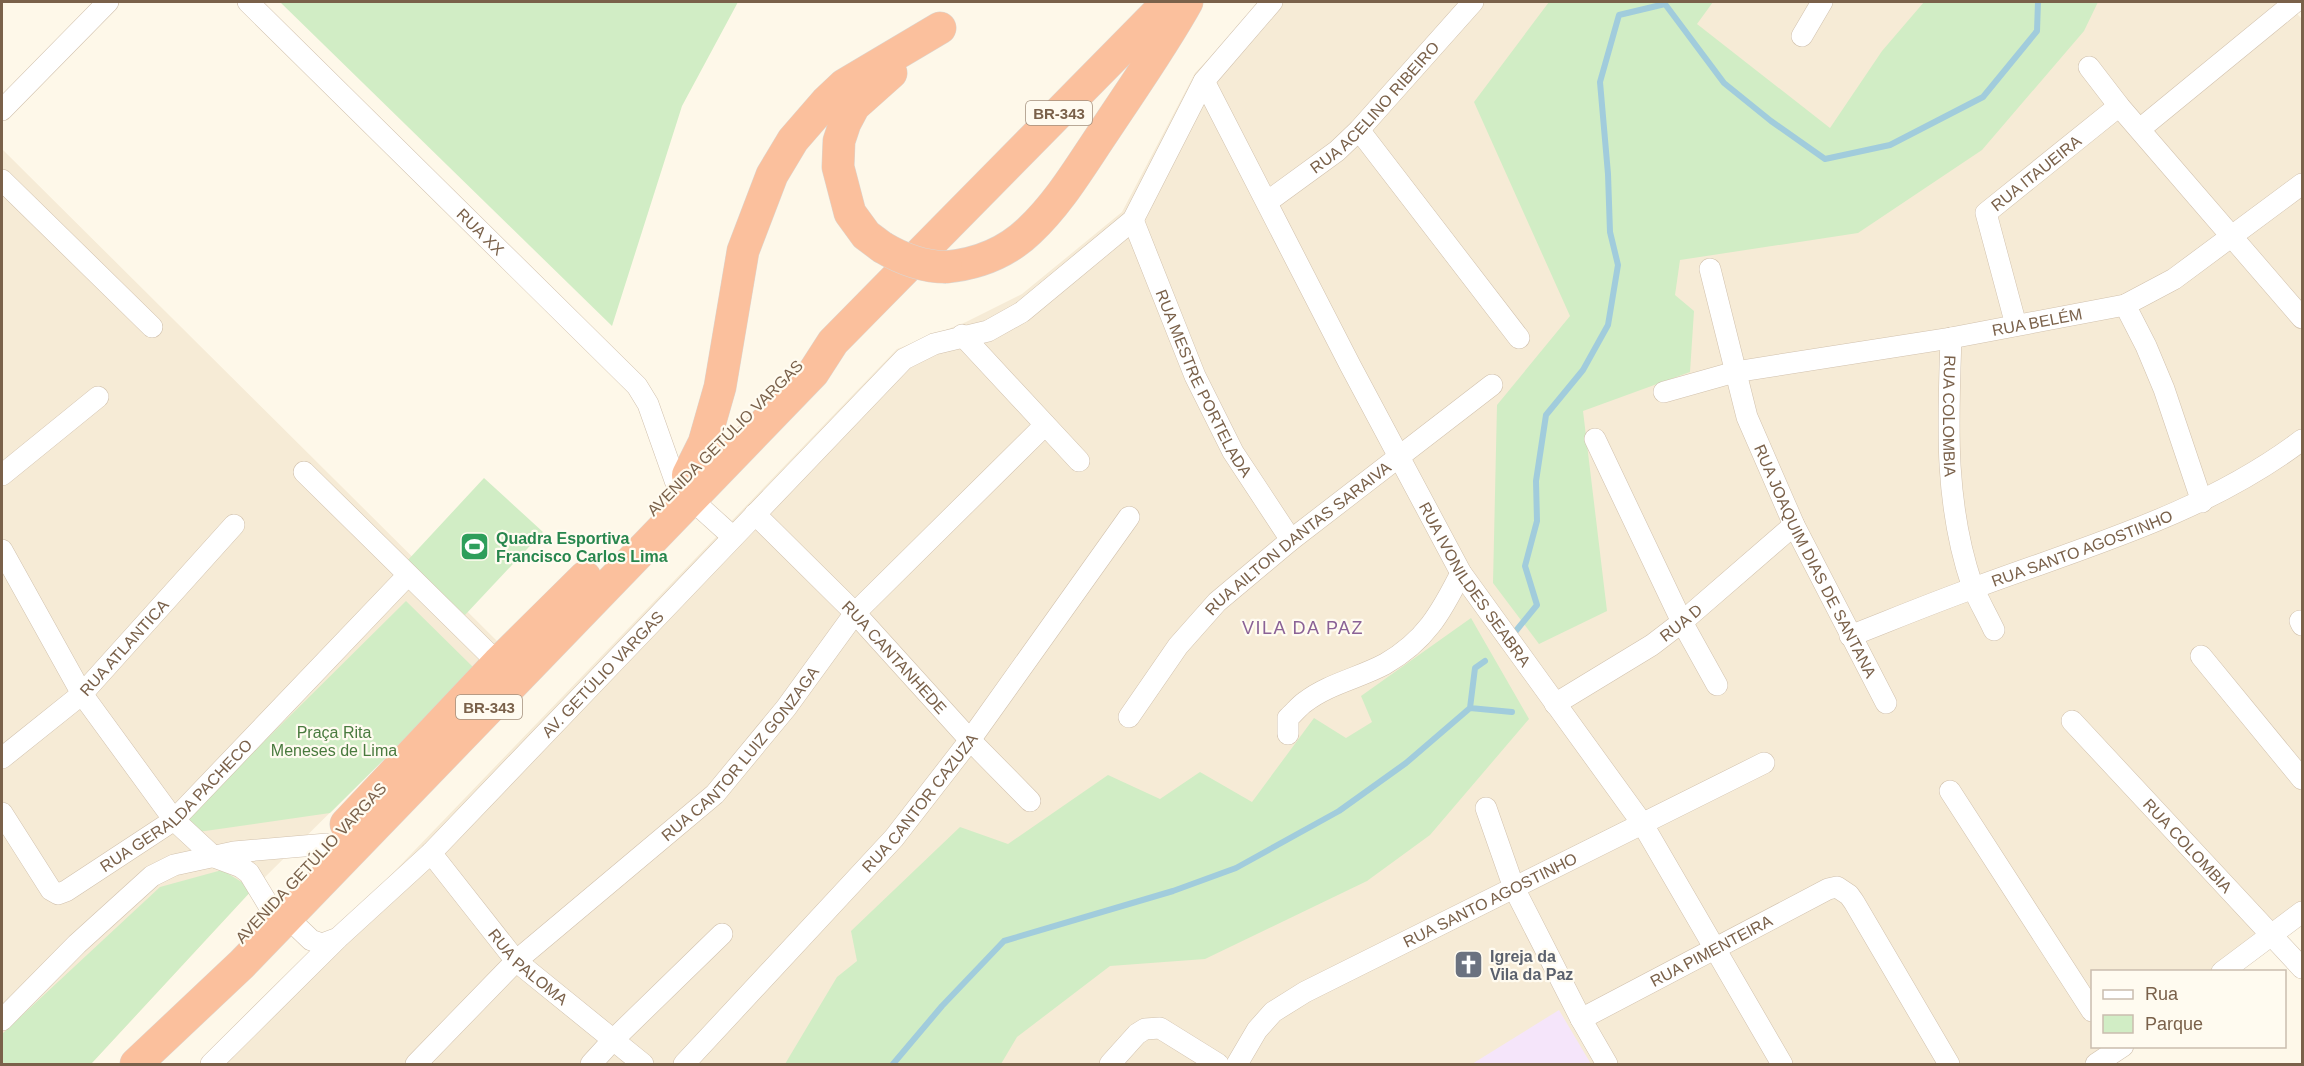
<svg xmlns="http://www.w3.org/2000/svg" width="2304" height="1066" font-family="Helvetica,sans-serif">
<rect width="100%" height="100%" fill="#fef8e9"/>
<path fill="#f6ebd6" d="M1264 2H2286L2302 19V917L2227 971 2092 972V1046L2123 1047 2097 1064H209L897 349 966 322 1022 294 1122 212 1195 73Z
M2 149 500 644 253 889 91 1064H2Z"/>
<path fill="#f5e5fa" d="M1559 1010 1591 1064H1472Z"/>
<path fill="#d1edc5" d="M280 2H738L682 106 612 326Z
M1549 2H1713L1697 24 1830 128 1882 51 1924 2H2098L2084 31 1982 150 1858 233 1680 260 1675 295 1694 311 1690 372 1583 411 1607 611 1539 644 1493 583 1497 405 1570 316 1474 102Z
M484 478 543 532 465 615 407 561Z
M406 601 475 669 330 813 184 834 187 818Z
M1471 618 1529 719 1430 835 1367 881 1205 959 1110 966 1017 1037 1001 1064H785L837 977 857 961 851 931 960 827 1008 844 1108 775 1160 799 1200 772 1252 802 1314 718 1346 738 1372 722 1361 696Z
M222 870 253 889 91 1064H2V1034L160 887Z"/>
<g fill="none" stroke-linecap="round" stroke-linejoin="round">
<path stroke="#a1ccdc" stroke-width="6" d="M1515 632 1537 605 1525 566 1537 521 1536 481 1546 415 1583 370 1608 325 1618 265 1610 232 1608 174 1600 82 1619 15 1665 4 1724 83 1771 121 1825 159 1890 145 1983 97 2037 31 2038 2
M1470 708 1475 668 1485 661
M893 1064 942 1006 1004 941 1173 891 1236 868 1339 811 1406 763 1470 708 1512 712"/>
<defs>
<g id="minor">
<path id="s1" d="M248 2 637 386 648 404 677 486"/>
<path d="M1802 36 1822 2"/>
<path d="M2089 67 2119 106 2302 318"/>
<path id="s2" d="M1204 81 1350 365 1461 573 1642 823 1782 1064"/>
<path d="M2 110 108 2"/>
<path d="M2140 129 2295 2"/>
<path d="M1359 130 1519 338"/>
<path d="M2 180 152 327"/>
<path id="s3" d="M1267 202 1337 151 1359 130 1473 2"/>
<path id="s4" d="M1133 220 1195 376 1233 452 1291 540"/>
<path id="s5" d="M1710 269 1747 417 1794 525 1886 703"/>
<path d="M2125 305 2146 346 2164 389 2202 502"/>
<path id="s6" d="M2016 325 1986 213 2119 106"/>
<path d="M962 335 1079 461"/>
<path id="s7" d="M1951 338C1948 423 1944 502 1972 585 1978 600 1987 615 1994 630"/>
<path id="s8" d="M1664 392 1735 372 1951 338 2125 305 2174 279 2302 184"/>
<path d="M1595 439 1682 622 1717 685"/>
<path d="M304 472 498 663"/>
<path d="M2 475 98 397"/>
<path d="M691 499 733 537"/>
<path id="s9" d="M755 514 855 613 970 740 1030 801"/>
<path d="M2 550 82 694 174 820 214 857 241 867 249 873 269 906"/>
<path d="M2300 621 2302 625"/>
<path id="s10" d="M1850 636C1891 620 1932 603 1974 588 2087 546 2204 514 2302 440"/>
<path d="M2201 656 2302 779"/>
<path id="s11" d="M1555 704 1652 645 1682 622 1794 525"/>
<path id="s12" d="M1129 717 1178 646 1217 602 1291 540 1492 385"/>
<path id="s13" d="M2072 721 2302 968"/>
<path d="M1288 734V718C1294 713 1299 706 1305 702 1328 684 1359 678 1385 664 1425 641 1441 613 1461 573"/>
<path id="s14" d="M2 758 82 694 234 525"/>
<path d="M1950 791 2092 1011"/>
<path d="M1486 808 1514 888 1581 1019 1607 1064"/>
<path id="s15" d="M2 813 51 890 58 894 66 891 174 820 408 575"/>
<path id="s16" d="M431 853 516 961 643 1064"/>
<path id="s17" d="M287 917 311 940 322 944 338 938 431 853 904 359 934 344 988 331 1022 312 1133 220 1204 81 1272 2"/>
<path d="M2222 972 2302 912"/>
<path id="s18" d="M1581 1019 1828 889 1837 887 1849 895 1854 902 1949 1064"/>
<path d="M2 1020 77 944 152 876 174 865 234 852 327 844"/>
<path d="M211 1064 337 939"/>
<path id="s19" d="M416 1064 516 961 715 794 786 708 855 613 1045 425"/>
<path d="M591 1064 612 1041 722 934"/>
<path id="s20" d="M684 1064 894 838 970 740 1129 517"/>
<path d="M1110 1064 1137 1034 1145 1029 1160 1028 1218 1064"/>
<path id="s21" d="M1237 1064 1257 1030 1273 1012 1305 992 1764 763"/>
<path d="M2096 1064 2123 1046"/>
</g>
<path id="highway" d="M882 247 866 235 850 213 838 167 839 141 845 123 854 106 891 73
M946 267C977 264 1006 253 1029 231 1059 203 1080 167 1103 133 1132 89 1162 47 1187 2
M688 475 704 443 720 387 743 251 772 175 793 140 826 102 844 85 940 28
M346 824 498 663 585 577
M136 1064 242 964 813 373 833 342 1168 2"/>
</defs>
<use href="#minor" stroke="#d1c1ad" stroke-width="22"/>
<use href="#highway" stroke="#dcd6d0" stroke-width="33"/>
<use href="#minor" stroke="#fff" stroke-width="21"/>
<use href="#highway" stroke="#fbc09d" stroke-width="32"/>
<defs>
<path id="highway-bridge" d="M882 247C902 259 923 267 946 267"/>
</defs>
<use href="#highway-bridge" stroke="#dcd6d0" stroke-width="33" stroke-linecap="butt"/>
<use href="#highway-bridge" stroke="#fbc09d" stroke-width="32"/>
</g>
<defs>
<symbol id="stadium-square" viewBox="-11 -11 22 22"><rect x="-9" y="-9" width="18" height="18" rx="4" fill="#2e9e5b" stroke="#fffbf0"/><path d="M0-5a6.5 5 0 1 0 0 10a6.5 5 0 1 0 0-10ZM-3.5-1.8h7v3.6h-7Z" fill="#fff"/></symbol>
<symbol id="church-square" viewBox="-11 -11 22 22"><rect x="-9" y="-9" width="18" height="18" rx="4" fill="#6b7280" stroke="#fffbf0"/><path d="M-1.2-6h2.4v3.5h3.3v2.4h-3.3V6h-2.4V-.1h-3.3v-2.4h3.3Z" fill="#fff"/></symbol>
</defs>
<g fill-rule="evenodd">
<use href="#stadium-square" x="458" y="530" width="33" height="33"/>
<use href="#church-square" x="1452" y="948" width="33" height="33"/>
</g>
<g text-anchor="middle" dominant-baseline="central" stroke-width="4.5" stroke-linejoin="round" paint-order="stroke">
<g fill="#fffbf0" stroke="#a28f7c" stroke-width="1.5">
<rect x="1026" y="101" width="66" height="24" rx="4.5"/>
<rect x="456" y="695" width="66" height="24" rx="4.5"/>
</g>
<g font-size="15" font-weight="bold" fill="#7a614a">
<text x="1059" y="113">BR-343</text>
<text x="489" y="707">BR-343</text>
</g>
<g font-size="16" fill="#7a614a" stroke="#fffbf0">
<text stroke="none"><textPath href="#s3" startOffset="144">RUA ACELINO RIBEIRO</textPath></text>
<text stroke="none"><textPath href="#s6" startOffset="180">RUA ITAUEIRA</textPath></text>
<text stroke="none"><textPath href="#s1" startOffset="327">RUA XX</textPath></text>
<text stroke="none"><textPath href="#s8" startOffset="380">RUA BELÉM</textPath></text>
<text stroke="none"><textPath href="#s4" startOffset="178">RUA MESTRE PORTELADA</textPath></text>
<text stroke="none"><textPath href="#s7" startOffset="78">RUA COLOMBIA</textPath></text>
<text transform="translate(725 438) rotate(-45)">AVENIDA GETÚLIO VARGAS</text>
<text stroke="none"><textPath href="#s12" startOffset="248">RUA AILTON DANTAS SARAIVA</textPath></text>
<text stroke="none"><textPath href="#s10" startOffset="248">RUA SANTO AGOSTINHO</textPath></text>
<text stroke="none"><textPath href="#s5" startOffset="312">RUA JOAQUIM DIAS DE SANTANA</textPath></text>
<text stroke="none"><textPath href="#s2" startOffset="572">RUA IVONILDES SEABRA</textPath></text>
<text stroke="none"><textPath href="#s11" startOffset="150">RUA D</textPath></text>
<text stroke="none"><textPath href="#s14" startOffset="165">RUA ATLANTICA</textPath></text>
<text stroke="none"><textPath href="#s9" startOffset="200">RUA CANTANHEDE</textPath></text>
<text stroke="none"><textPath href="#s17" startOffset="436">AV. GETÚLIO VARGAS</textPath></text>
<text stroke="none"><textPath href="#s19" startOffset="450">RUA CANTOR LUIZ GONZAGA</textPath></text>
<text stroke="none"><textPath href="#s20" startOffset="352">RUA CANTOR CAZUZA</textPath></text>
<text stroke="none"><textPath href="#s15" startOffset="248">RUA GERALDA PACHECO</textPath></text>
<text stroke="none"><textPath href="#s13" startOffset="170">RUA COLOMBIA</textPath></text>
<text transform="translate(311 863) rotate(-47)">AVENIDA GETÚLIO VARGAS</text>
<text stroke="none"><textPath href="#s21" startOffset="308">RUA SANTO AGOSTINHO</textPath></text>
<text stroke="none"><textPath href="#s18" startOffset="147">RUA PIMENTEIRA</textPath></text>
<text stroke="none"><textPath href="#s16" startOffset="150">RUA PALOMA</textPath></text>
</g>
<g font-size="16" font-weight="bold" fill="#27864d" stroke="#fffbf0" text-anchor="start">
<text x="496" y="538">Quadra Esportiva<tspan x="496" dy="18">Francisco Carlos Lima</tspan></text>
</g>
<g font-size="16" fill="#497a3e" stroke="#fffbf0">
<text x="334" y="732">Praça Rita<tspan x="334" dy="18">Meneses de Lima</tspan></text>
</g>
<g font-size="16" font-weight="bold" fill="#5b616d" stroke="#fffbf0" text-anchor="start">
<text x="1490" y="956">Igreja da<tspan x="1490" dy="18">Vila da Paz</tspan></text>
</g>
<g font-size="18" letter-spacing="1.5" fill="#8b6296" stroke="#fffbf0">
<text x="1303" y="628">VILA DA PAZ</text>
</g>
</g>
<rect width="2304" height="1066" fill="none" stroke="#7a614a" stroke-width="6"/>
<rect x="2091" y="970" width="195" height="78" fill="#fffbf0" stroke="#cabdae" stroke-width="1.5"/>
<rect x="2103" y="990" width="30" height="9" fill="#ffffff" stroke="#cabdae" stroke-width="1.5"/>
<text x="2145" y="1000" font-size="18" fill="#7a614a">Rua</text>
<rect x="2103" y="1015" width="30" height="18" fill="#d1edc5" stroke="#cabdae" stroke-width="1.5"/>
<text x="2145" y="1030" font-size="18" fill="#7a614a">Parque</text>
</svg>
